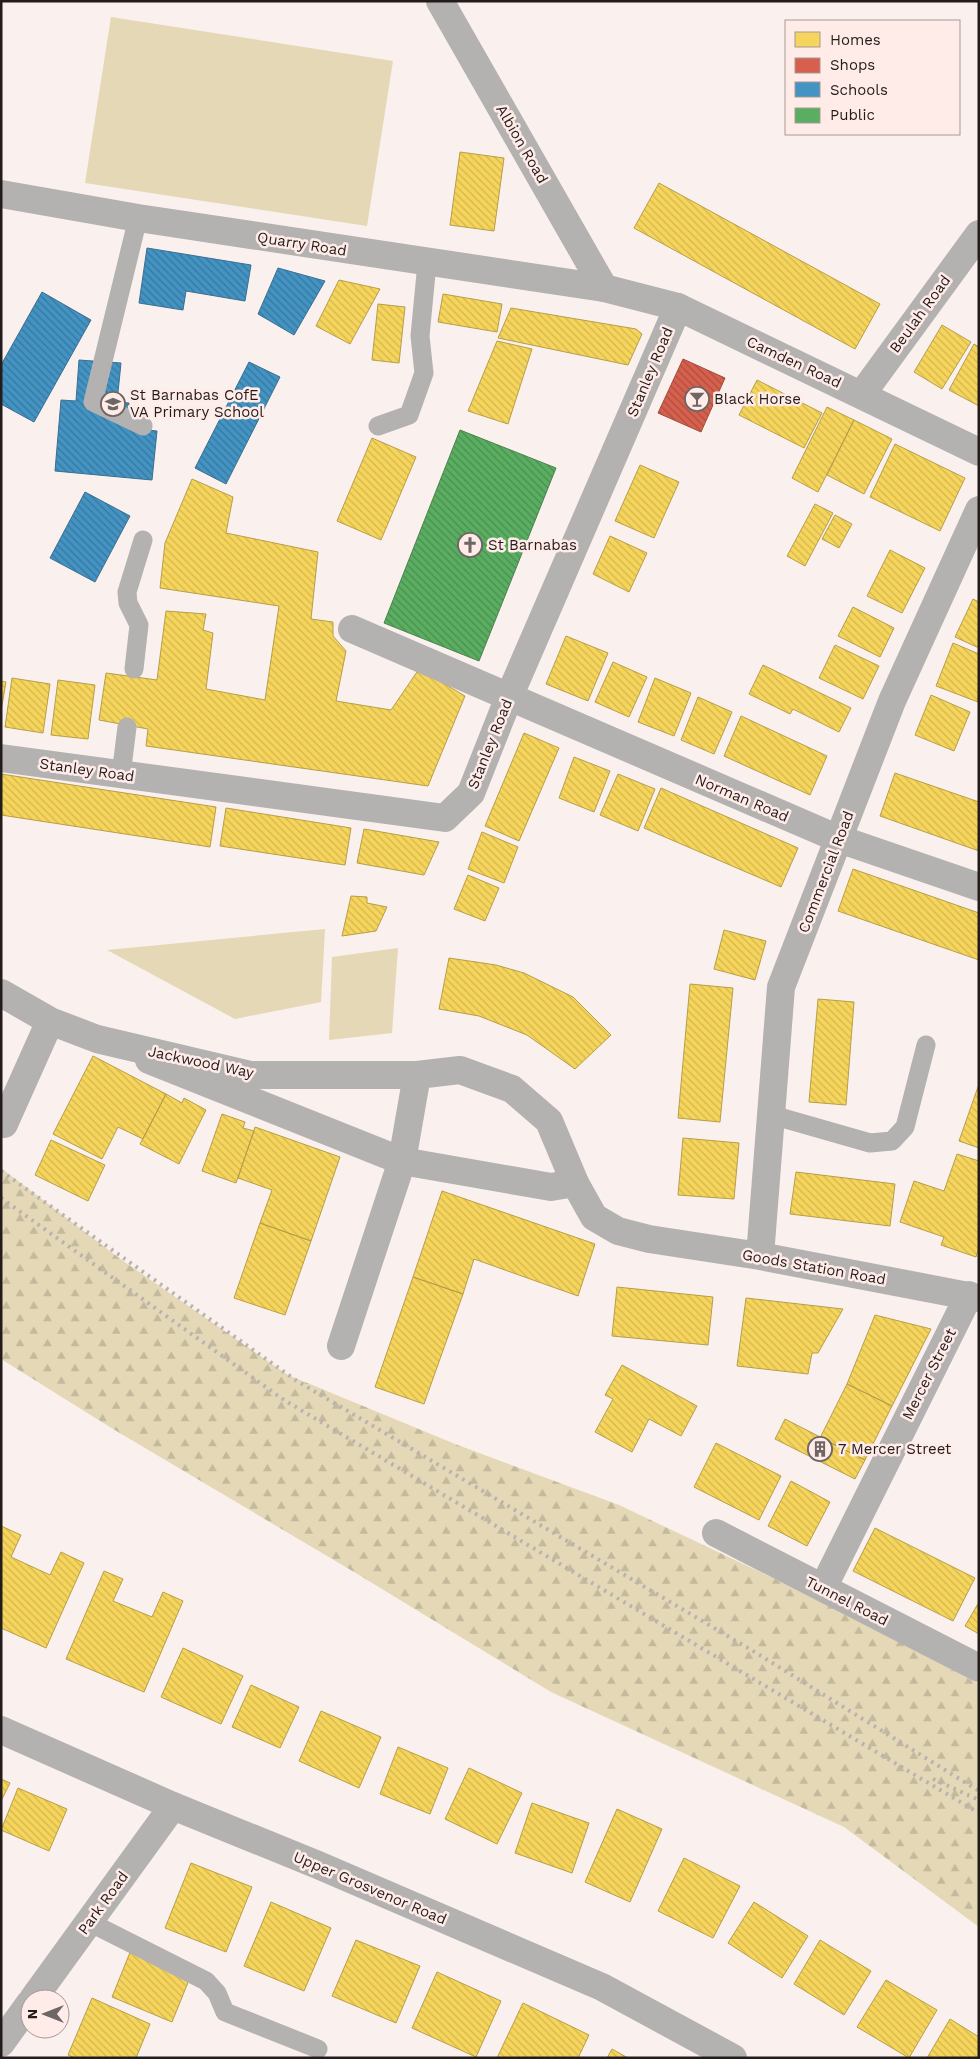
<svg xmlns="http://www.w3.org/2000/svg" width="980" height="2059" font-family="'Work Sans',sans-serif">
<defs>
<pattern id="forest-firs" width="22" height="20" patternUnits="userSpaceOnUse" patternTransform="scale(1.25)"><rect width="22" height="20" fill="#e4d8b6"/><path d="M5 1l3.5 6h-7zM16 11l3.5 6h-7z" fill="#c3b99c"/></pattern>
<pattern id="homes-back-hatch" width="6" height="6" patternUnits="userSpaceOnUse" patternTransform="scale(1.25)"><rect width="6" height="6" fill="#f6d55c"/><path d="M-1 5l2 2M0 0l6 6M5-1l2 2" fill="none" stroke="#d3b64f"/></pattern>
<pattern id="shops-back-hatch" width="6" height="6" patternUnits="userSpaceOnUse" patternTransform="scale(1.25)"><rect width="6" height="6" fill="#d6604d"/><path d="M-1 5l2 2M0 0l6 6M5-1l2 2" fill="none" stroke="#ad4e3f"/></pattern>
<pattern id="schools-back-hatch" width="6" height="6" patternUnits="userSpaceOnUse" patternTransform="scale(1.25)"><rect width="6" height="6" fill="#4393c3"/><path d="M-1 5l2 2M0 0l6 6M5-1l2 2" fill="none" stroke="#38779e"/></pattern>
<pattern id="public-back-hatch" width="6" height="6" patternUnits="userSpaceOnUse" patternTransform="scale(1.25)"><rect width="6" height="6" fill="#5aae61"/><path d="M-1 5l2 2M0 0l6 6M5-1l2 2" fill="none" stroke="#4a8d4f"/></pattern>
</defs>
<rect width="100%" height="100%" fill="#faf0ed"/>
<path fill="url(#forest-firs)" d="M1 1168 119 1258 288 1375 455 1444 619 1505 815 1598 979 1684V1927L844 1827 551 1692 359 1575 113 1429 1 1359Z"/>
<path fill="#e4d8b6" d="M111 17 393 61 367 226 85 183Z
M325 929 321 1002 235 1019 107 950Z
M398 948 392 1033 329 1040 332 957Z"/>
<path fill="url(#homes-back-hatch)" stroke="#b79e48" d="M460 152 504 158 494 231 450 225Z
M659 183 880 304 855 349 634 228Z
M339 280 380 289 350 344 316 326Z
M443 294 502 304 497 332 438 322Z
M378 304 405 307 399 363 372 360Z
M511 308 636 329 642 334 628 365 498 338Z
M942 325 971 342 942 389 914 372Z
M497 341 532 349 508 424 468 411Z
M974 344 979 347V406L949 390Z
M757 380 822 413 804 448 739 415Z
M827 407 854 420 818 492 792 478Z
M854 420 892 439 864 494 827 475Z
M372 438 416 457 381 540 337 521Z
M895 444 965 478 940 531 870 497Z
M640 465 679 482 654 538 615 521Z
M192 479 233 497 226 533 318 552 311 619 333 622V636L346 651 336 701 391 710 419 669 465 696 428 786 146 746 148 729 99 720 106 673 157 680 166 611 206 614 203 630 213 633 206 689 265 700 279 606 160 588 165 543Z
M815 504 833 513 805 566 787 556Z
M835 515 852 524 839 548 822 539Z
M610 536 647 553 629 592 593 574Z
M890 550 925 568 902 613 867 596Z
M973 599 979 602V648L955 637Z
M853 607 894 628 880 657 838 636Z
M566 636 608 653 588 701 546 684Z
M953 643 979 654 978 702 936 686Z
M835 645 879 666 863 699 819 678Z
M613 662 647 677 629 717 595 702Z
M763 665 851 708 839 732 793 709 790 714 749 694Z
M12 678 50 684 43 733 5 727Z
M655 678 691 693 674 736 638 722Z
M58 680 95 685 88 739 51 735Z
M1 681 6 682 1 711Z
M931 695 970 712 954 751 915 735Z
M698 697 732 712 714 754 681 740Z
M741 716 827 756 810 795 724 756Z
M524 733 559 748 519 841 485 826Z
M574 757 610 771 594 812 559 798Z
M895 773 979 802V851L880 816Z
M1 774 216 807 210 847 1 815Z
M618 774 655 789 638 831 600 815Z
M661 788 798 848 781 887 644 828Z
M226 808 351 828 345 865 220 846Z
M364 829 439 842 424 875 357 863Z
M482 832 518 847 504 883 468 869Z
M853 869 979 913V960L838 911Z
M468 875 499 888 485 921 454 909Z
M351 896 367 897V903L387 907 376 931 342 936Z
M724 930 766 941 755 980 714 969Z
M449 958 496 965 524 973 573 997 611 1035 575 1069 527 1035 479 1016 439 1009Z
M690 984 733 988 720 1122 678 1118Z
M818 999 854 1002 846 1105 809 1102Z
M93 1056 166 1094 143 1139 118 1127 102 1159 53 1134Z
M979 1084V1148L959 1141Z
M166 1094 182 1103 184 1098 206 1110 179 1164 140 1144Z
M222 1114 245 1122 243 1128 254 1131 236 1183 202 1171Z
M255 1127 340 1157 311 1241 260 1223 272 1190 238 1178Z
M683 1138 739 1143 734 1199 678 1195Z
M51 1140 105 1165 88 1201 35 1175Z
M957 1154 979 1161V1248L976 1257 941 1245 944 1237 900 1222 914 1181 944 1191Z
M796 1172 895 1184 890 1226 790 1214Z
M442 1191 595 1244 578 1296 474 1259 463 1294 413 1277Z
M260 1223 311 1241 285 1315 234 1298Z
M413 1277 463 1294 424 1404 375 1387Z
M617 1287 713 1297 708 1345 612 1336Z
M746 1298 843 1309 818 1353H812L808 1374 737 1366Z
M875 1315 931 1329 892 1406 847 1384Z
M622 1365 697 1406 681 1436 649 1419 632 1452 595 1432 613 1399 605 1395Z
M847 1384 892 1406 865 1460 820 1438Z
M785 1419 865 1460 855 1479 775 1439Z
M716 1443 781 1476 759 1520 694 1487Z
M791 1481 830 1502 807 1546 768 1526Z
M1 1526 21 1535 11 1557 50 1575 61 1552 84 1563 46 1648 1 1628Z
M875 1528 975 1578 953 1621 853 1571Z
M104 1571 123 1579 113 1601 152 1617 163 1592 183 1601 144 1692 66 1659Z
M979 1602V1634L965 1626Z
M183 1648 243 1676 221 1724 161 1697Z
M251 1685 299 1707 280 1748 232 1727Z
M321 1711 381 1737 359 1788 299 1761Z
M398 1747 448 1768 430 1814 380 1794Z
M469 1768 522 1793 497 1844 445 1819Z
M1 1779 10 1783 1 1801Z
M18 1788 67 1809 49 1851 1 1830Z
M532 1803 589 1823 572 1873 515 1853Z
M617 1809 662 1829 630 1902 585 1882Z
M684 1858 740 1886 713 1938 658 1911Z
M191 1863 252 1887 226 1952 165 1928Z
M271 1902 331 1928 304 1991 244 1966Z
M754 1902 808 1936 782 1978 728 1943Z
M356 1940 420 1966 396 2023 332 1996Z
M820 1940 871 1971 844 2015 794 1984Z
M131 1950 191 1975 172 2022 112 1997Z
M437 1972 501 2001 476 2057 412 2028Z
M886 1980 937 2010 909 2058 857 2027Z
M92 1998 150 2024 136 2058H75L68 2055Z
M523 2003 589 2035 578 2058H497Z
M950 2019 979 2037V2058H927Z
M612 2049 628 2058H607Z"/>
<path fill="url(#shops-back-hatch)" stroke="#a04c3e" d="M683 359 725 378 701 432 658 413Z"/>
<path fill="url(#schools-back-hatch)" stroke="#396f91" d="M147 248 251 265 245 301 186 291 183 310 139 303Z
M278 268 325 281 294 335 258 314Z
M42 292 91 320 34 422 1 404V365Z
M79 360 121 363 117 402 129 403 127 428 157 431 152 480 55 471 61 400 76 401Z
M249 362 280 377 226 484 195 468Z
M85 492 130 516 95 582 50 558Z"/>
<path fill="url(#public-back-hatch)" stroke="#4a824c" d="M460 430 556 468 479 661 384 623Z"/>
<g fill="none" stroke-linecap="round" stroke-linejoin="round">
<path stroke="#b4b1b1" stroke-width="19" d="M138 218 93 402 143 426
M378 426 409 415 424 373 420 336 427 263
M134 669 139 625 128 603 127 592 143 540
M121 775 127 727
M772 1115 870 1143 892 1141 905 1127 926 1045
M89 1922 206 1981 217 1993 225 2012 318 2049"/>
<path stroke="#b4b1b1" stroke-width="28" d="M149 1060 402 1161 551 1187 575 1183"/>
<path stroke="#b4b1b1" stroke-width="28" d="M440 1 604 288
M862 394 979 234
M352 629 839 839 979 887
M1 758 445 818 471 793 509 697 678 307
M1 993 50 1021
M4 1124 50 1021 97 1039 250 1075H417L460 1070 512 1089 549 1121 575 1183 594 1217 618 1231 649 1239 760 1256 979 1298
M760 1256 781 987 892 701 979 510
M341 1346 402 1161 417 1075
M716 1533 979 1668
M823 1588 969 1295
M33 1999 173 1806
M1 2043 30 2003"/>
<path stroke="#b4b1b1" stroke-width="28" d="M1 194 138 218 604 288 678 307 979 452
M1 1730 173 1806 318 1865 602 1987 733 2058"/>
<path stroke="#b8b2b1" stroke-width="4" stroke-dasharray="2.5 5" stroke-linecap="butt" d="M1 1171 297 1381 753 1651 979 1791
M1 1198 284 1400 979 1813
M933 1779 979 1800"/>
</g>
<defs>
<symbol id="bar-ring" viewBox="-11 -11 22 22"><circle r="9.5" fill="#ffece8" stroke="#6e6664" stroke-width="1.5"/><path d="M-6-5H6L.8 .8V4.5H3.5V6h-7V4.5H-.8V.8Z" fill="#6e6664"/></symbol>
<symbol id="school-ring" viewBox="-11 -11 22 22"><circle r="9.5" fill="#ffece8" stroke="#6e6664" stroke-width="1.5"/><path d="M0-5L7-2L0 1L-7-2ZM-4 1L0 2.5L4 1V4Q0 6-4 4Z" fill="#6e6664"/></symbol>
<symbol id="church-ring" viewBox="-11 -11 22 22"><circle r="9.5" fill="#ffece8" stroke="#6e6664" stroke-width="1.5"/><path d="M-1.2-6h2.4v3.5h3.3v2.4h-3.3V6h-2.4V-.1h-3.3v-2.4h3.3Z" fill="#6e6664"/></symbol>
<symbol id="building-ring" viewBox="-11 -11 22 22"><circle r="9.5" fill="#ffece8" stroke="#6e6664" stroke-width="1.5"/><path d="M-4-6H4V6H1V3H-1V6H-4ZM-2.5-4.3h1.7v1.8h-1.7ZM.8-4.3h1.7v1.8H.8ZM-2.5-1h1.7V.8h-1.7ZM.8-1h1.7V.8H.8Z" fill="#6e6664"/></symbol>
</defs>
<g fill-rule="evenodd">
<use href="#bar-ring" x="683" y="385" width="28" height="28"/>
<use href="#school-ring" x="99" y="390" width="28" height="28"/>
<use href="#church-ring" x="456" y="531" width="28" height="28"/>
<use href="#building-ring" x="806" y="1435" width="28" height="28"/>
</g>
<g text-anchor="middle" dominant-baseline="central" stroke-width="5" stroke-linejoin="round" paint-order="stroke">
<g font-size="15" fill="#231c1b" stroke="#ffece8">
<text transform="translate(522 144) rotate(60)">Albion Road</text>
<text transform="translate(302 244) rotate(9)">Quarry Road</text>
<text transform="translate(920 314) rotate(-54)">Beulah Road</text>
<text transform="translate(794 362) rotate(25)">Camden Road</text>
<text transform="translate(650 372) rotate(-67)">Stanley Road</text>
<text transform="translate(490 744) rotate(-68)">Stanley Road</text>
<text transform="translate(87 770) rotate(8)">Stanley Road</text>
<text transform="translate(742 798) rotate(23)">Norman Road</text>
<text transform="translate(826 872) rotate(-69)">Commercial Road</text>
<text transform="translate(201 1062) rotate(12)">Jackwood Way</text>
<text transform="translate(814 1267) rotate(10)">Goods Station Road</text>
<text transform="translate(929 1374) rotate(-63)">Mercer Street</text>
<text transform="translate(847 1601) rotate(27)">Tunnel Road</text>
<text transform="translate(370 1888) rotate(23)">Upper Grosvenor Road</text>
<text transform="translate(103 1903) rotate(-54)">Park Road</text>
</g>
<g font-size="15" fill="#231c1b" stroke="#ffece8" text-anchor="start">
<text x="130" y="395">St Barnabas CofE<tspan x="130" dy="17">VA Primary School</tspan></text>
<text x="714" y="399">Black Horse</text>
<text x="488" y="545">St Barnabas</text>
<text x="838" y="1449">7 Mercer Street</text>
</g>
</g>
<rect width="980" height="2059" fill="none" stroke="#231c1b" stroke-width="5"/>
<rect x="785" y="20" width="175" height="115" fill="#ffece8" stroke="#a79996"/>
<rect x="795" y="32" width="25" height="15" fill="#f6d55c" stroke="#a79996"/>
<text x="830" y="45" font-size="15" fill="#231c1b">Homes</text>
<rect x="795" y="58" width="25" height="15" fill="#d6604d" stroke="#a79996"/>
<text x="830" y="70" font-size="15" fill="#231c1b">Shops</text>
<rect x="795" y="82" width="25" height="15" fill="#4393c3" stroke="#a79996"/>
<text x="830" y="95" font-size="15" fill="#231c1b">Schools</text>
<rect x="795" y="108" width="25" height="15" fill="#5aae61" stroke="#a79996"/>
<text x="830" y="120" font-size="15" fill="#231c1b">Public</text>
<g transform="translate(45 2014) rotate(270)"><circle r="24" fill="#ffece8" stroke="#a79996"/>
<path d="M0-4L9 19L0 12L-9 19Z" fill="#6e6664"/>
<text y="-8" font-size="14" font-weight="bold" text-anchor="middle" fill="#231c1b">N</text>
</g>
</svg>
